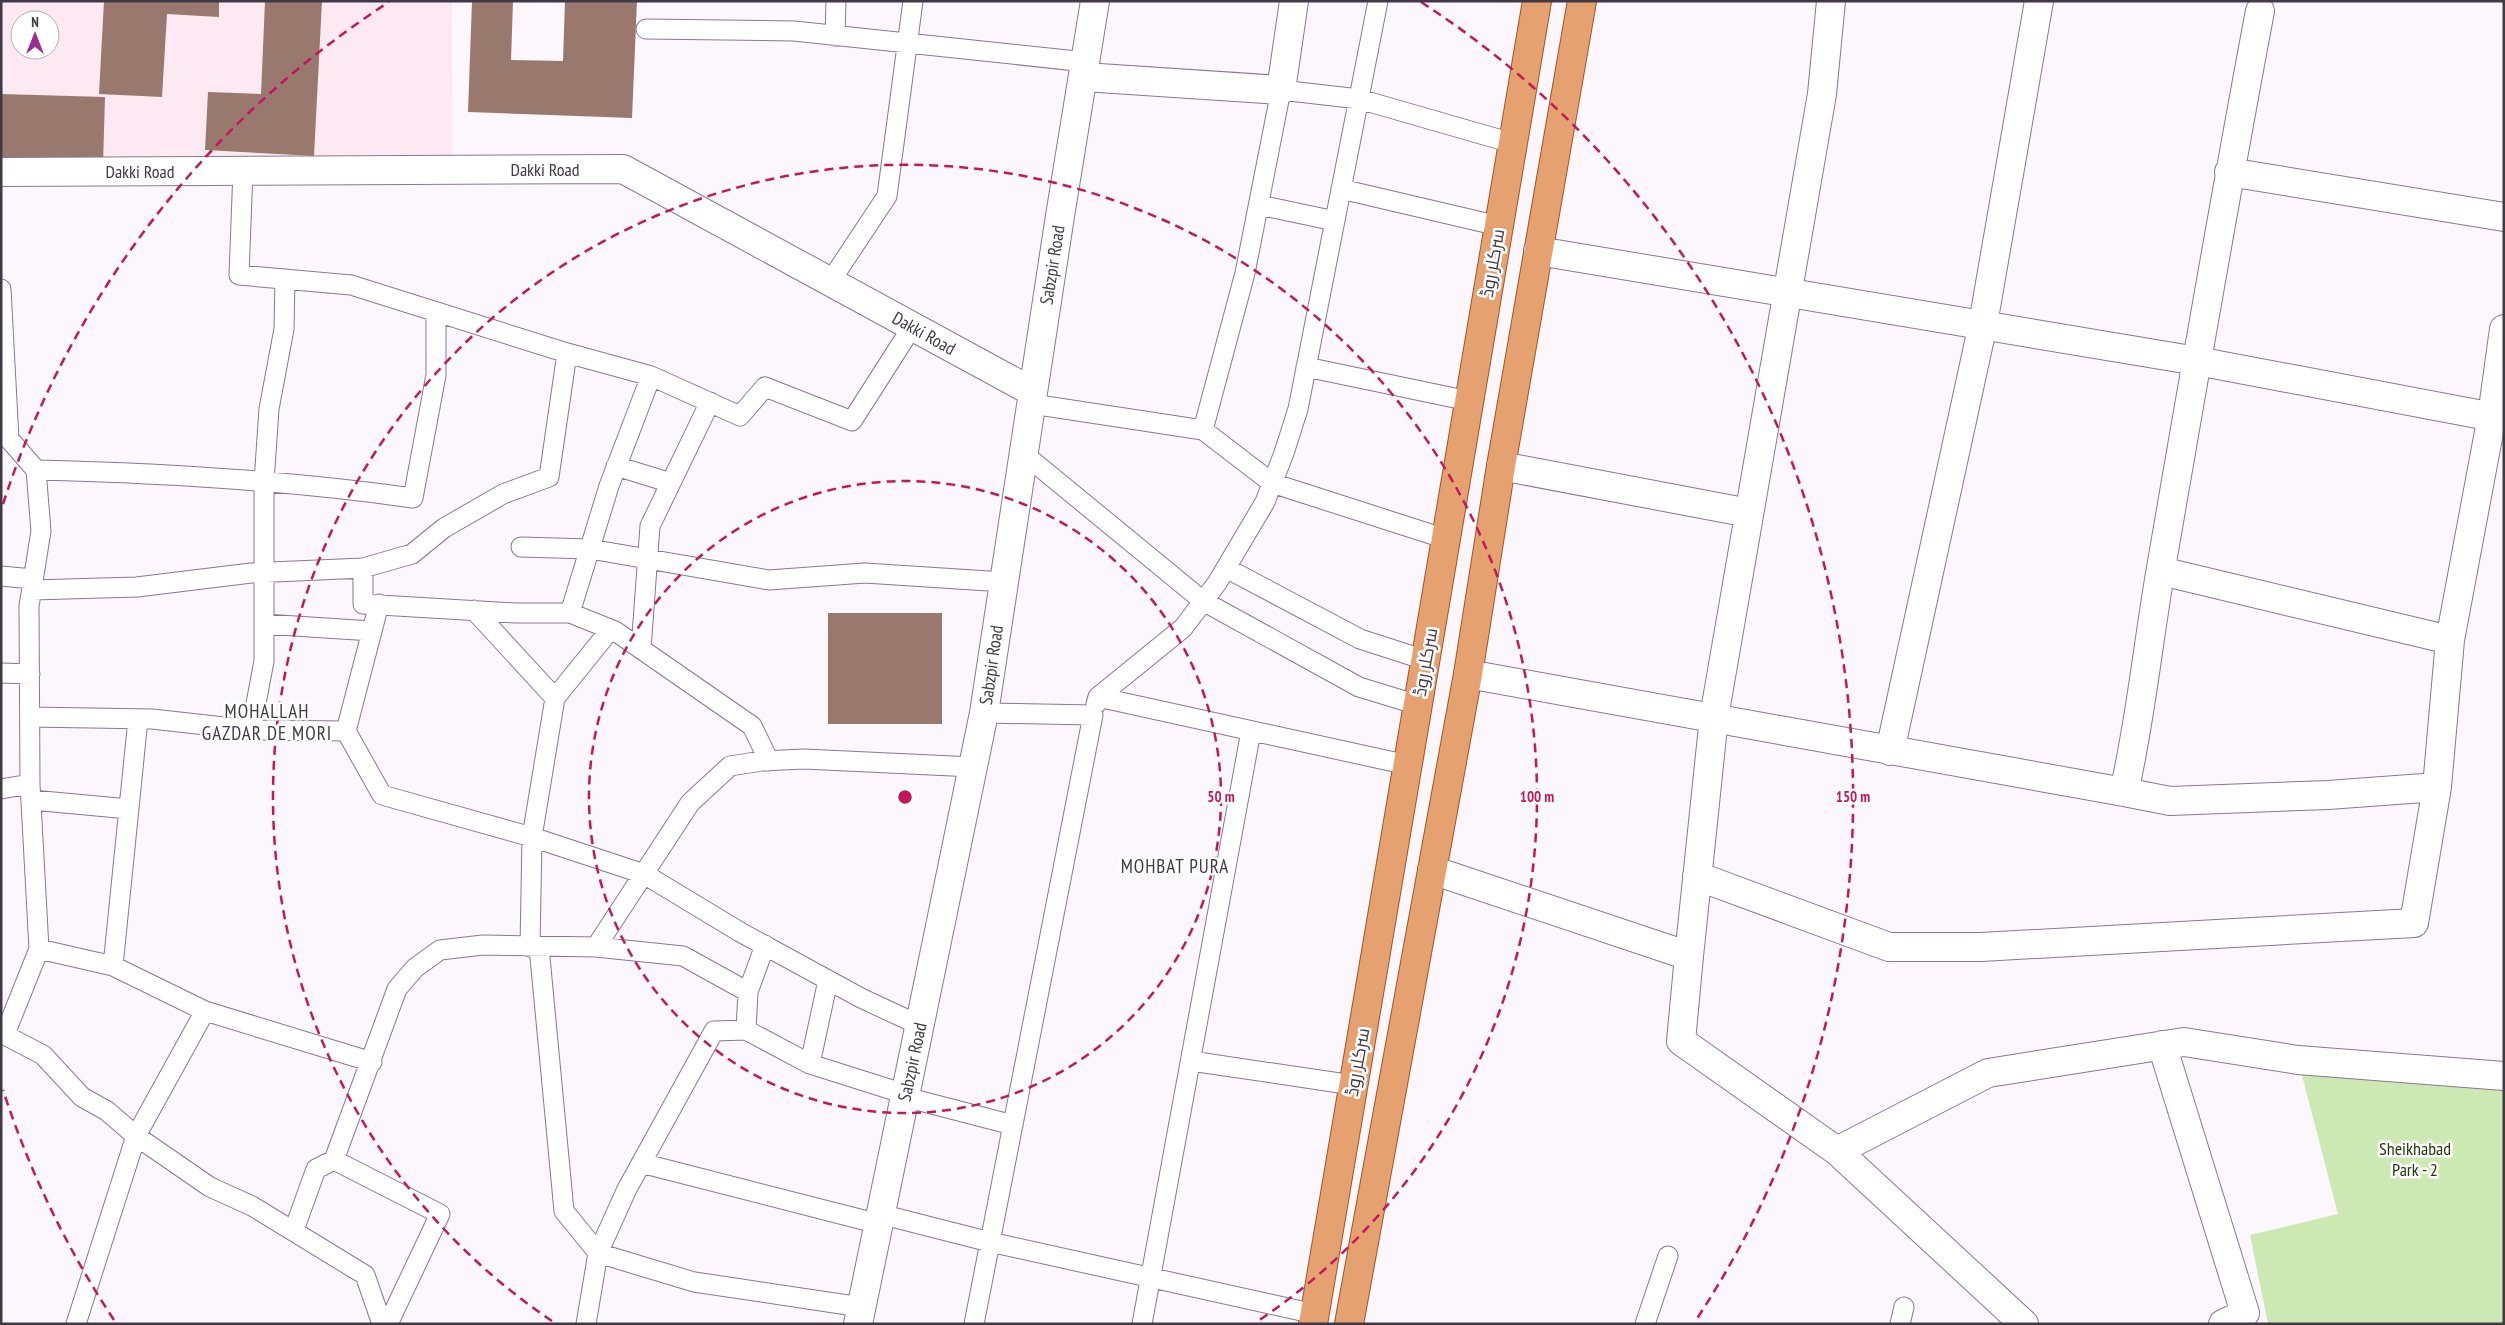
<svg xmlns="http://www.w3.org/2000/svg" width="2505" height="1325" font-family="'PT Sans Narrow',Cairo,sans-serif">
<rect width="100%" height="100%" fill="#fbf7fd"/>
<path fill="#fde9f1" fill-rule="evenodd" d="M1 1H452L453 169 1 172ZM20 20H50V50H20Z"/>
<path fill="#cce9b4" d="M2298 1060 2504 1076V1324H2268L2250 1235 2338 1214Z"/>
<path fill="#99786d" d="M104 1H219V17L167 14 162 97 99 94Z
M265 1H322L314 156 205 150 208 92 261 94Z
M472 1H513L511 60 563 61 565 1H637L632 118 468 112Z
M1 94 105 97 103 164 1 161Z
M828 613H942V724H828Z"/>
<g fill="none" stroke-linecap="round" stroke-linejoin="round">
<defs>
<path id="lane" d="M646 29 794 31 1086 62
M835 36 836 1
M243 170 239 275 351 285 567 353 651 376 740 416 765 387 852 421 912 327
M1341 189 1499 226
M1259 205 1335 221
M830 282 887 196 913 1
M1 289 9 439
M1306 367 1469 401
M1032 404 1203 430 1272 483 1446 539
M1203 430 1245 273 1281 90 1359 99 1512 143
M1 436 9 439 36 470
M1024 454 1203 601 1359 687 1418 705
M616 466 671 483
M521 547 590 549 769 580 865 573 1004 582
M363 568V604L516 613H570L615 631 752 726 769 761
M1226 568 1360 639 1425 660
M1 576 33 579
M32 590 137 587 251 573 363 568 412 554 444 528 503 494 549 477 567 353
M474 610 555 698
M570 613 609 486 651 376
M264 624 372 631
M641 649 650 526 710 402
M1 673 30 674
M1098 697 1183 628 1217 583 1265 502 1284 453 1298 409 1378 1
M1096 704 1098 697 1408 765
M30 717 152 719 251 730 346 731 379 604
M251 730 264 661V482L269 409 284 329 285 279
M346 731 382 795 532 837 644 874 740 932 861 998 919 1025
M1 789 30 784
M32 800 129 809
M530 947 532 837 555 698 610 630
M539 947 564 1211 598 1253 586 1324
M596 947 690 803 730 766 762 761 804 759 973 767
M39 949 113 966 205 1011 372 1062
M113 966 138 719
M748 992 746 1030 810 1064 905 1094
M746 1030 714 1031 627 1189 598 1253 694 1282 861 1307
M1 1033 43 1055 82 1097 107 1111 136 1136 210 1187 252 1206 365 1275 382 1324
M5 1034 39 949 30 784 29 606 41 531 36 470C162 473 288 480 413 498L436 375V312
M1191 1061 1353 1085
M810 1064 828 980
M905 1097 1013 1125
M334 1160 440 1214 388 1324
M641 1163 879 1224
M880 1214 990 1242 1315 1314
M294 1230 316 1169 334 1160 397 989 415 968 440 950 483 945 596 947 683 956 748 992 765 945
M76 1324 136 1136 205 1011
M974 1324 1093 715 984 713
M1142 1324 1251 731
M1645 1324 1668 1256
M1900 1324 1904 1307"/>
<path id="street" d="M1084 77 1281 90 1294 1
M1 172 623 169 1033 392
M2229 172 2504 217
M1538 251 2197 361 2504 419
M1501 466 1749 513
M2161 571 2450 640 2492 416 2504 329
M1468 674 2124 792C2141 718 2148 642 2161 568 2193 382 2225 196 2260 11
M1890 751 1983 324 2039 1
M2124 792 2170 801 2328 795 2437 787
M1432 870 1689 956 1681 1041 1837 1151 2024 1324
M1697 876 1889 947H1981L2414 923 2437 787 2450 640
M1689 956 1714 717 1822 94 1831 1
M2162 1045 2245 1313 2223 1324
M1837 1151 1988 1073 2184 1042 2298 1060 2504 1076
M858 1324 984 713 1060 216 1095 1"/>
<path id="primary" d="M1313 1324 1537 1
M1349 1324 1468 674 1501 466 1582 1"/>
</defs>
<use href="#lane" stroke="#897792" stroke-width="21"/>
<use href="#street" stroke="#897792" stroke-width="30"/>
<use href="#primary" stroke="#a15423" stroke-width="30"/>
<use href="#lane" stroke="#fff" stroke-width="19"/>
<use href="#street" stroke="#fff" stroke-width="28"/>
<use href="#primary" stroke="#e6a170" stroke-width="28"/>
</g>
<g fill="none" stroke="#c2185b" stroke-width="2.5" stroke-dasharray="9 6">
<circle cx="905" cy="797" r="316"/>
<path d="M552 1321A632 632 0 1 1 1258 1321"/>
<path d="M114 1320A948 948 0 0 1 3 1090M3 504A948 948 0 0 1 389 2M1421 2A948 948 0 0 1 1696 1320"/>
</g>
<g text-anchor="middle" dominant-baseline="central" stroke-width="5" stroke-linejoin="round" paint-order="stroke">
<g font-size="18" fill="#413945" stroke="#fff">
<text x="545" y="169">Dakki Road</text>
<text x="140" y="171">Dakki Road</text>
<text transform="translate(1492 263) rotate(-80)">سرکلر روڈ</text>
<text transform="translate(1052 265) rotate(-81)">Sabzpir Road</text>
<text transform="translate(924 333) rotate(29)">Dakki Road</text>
<text transform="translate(1425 662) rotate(-80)">سرکلر روڈ</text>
<text transform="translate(991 665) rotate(-82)">Sabzpir Road</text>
<text transform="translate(912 1062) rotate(-78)">Sabzpir Road</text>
<text transform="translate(1357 1062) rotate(-80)">سرکلر روڈ</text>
</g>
<g font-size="18" fill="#24390a" stroke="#fff">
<text x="2415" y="1148">Sheikhabad<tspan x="2415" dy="21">Park - 2</tspan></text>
</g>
<g font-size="19" letter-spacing="1" fill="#413945" stroke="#fff">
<text x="267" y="711">MOHALLAH<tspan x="267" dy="22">GAZDAR DE MORI</tspan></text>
<text x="1175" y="866">MOHBAT PURA</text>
</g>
</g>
<circle cx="905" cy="797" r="8" fill="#c2185b" stroke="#fff" stroke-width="2.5"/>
<g font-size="15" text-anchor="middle" font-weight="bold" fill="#c2185b" stroke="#fff" stroke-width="5" stroke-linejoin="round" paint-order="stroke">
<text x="1221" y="802">50 m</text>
<text x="1537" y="802">100 m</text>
<text x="1853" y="802">150 m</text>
</g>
<rect width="2505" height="1325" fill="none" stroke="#413945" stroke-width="5"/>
<g transform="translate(35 35)"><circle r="24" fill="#ffffff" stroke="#b3b0b5"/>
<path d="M0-4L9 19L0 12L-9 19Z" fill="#992f92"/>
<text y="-8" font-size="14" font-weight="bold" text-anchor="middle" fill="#413945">N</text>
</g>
</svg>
